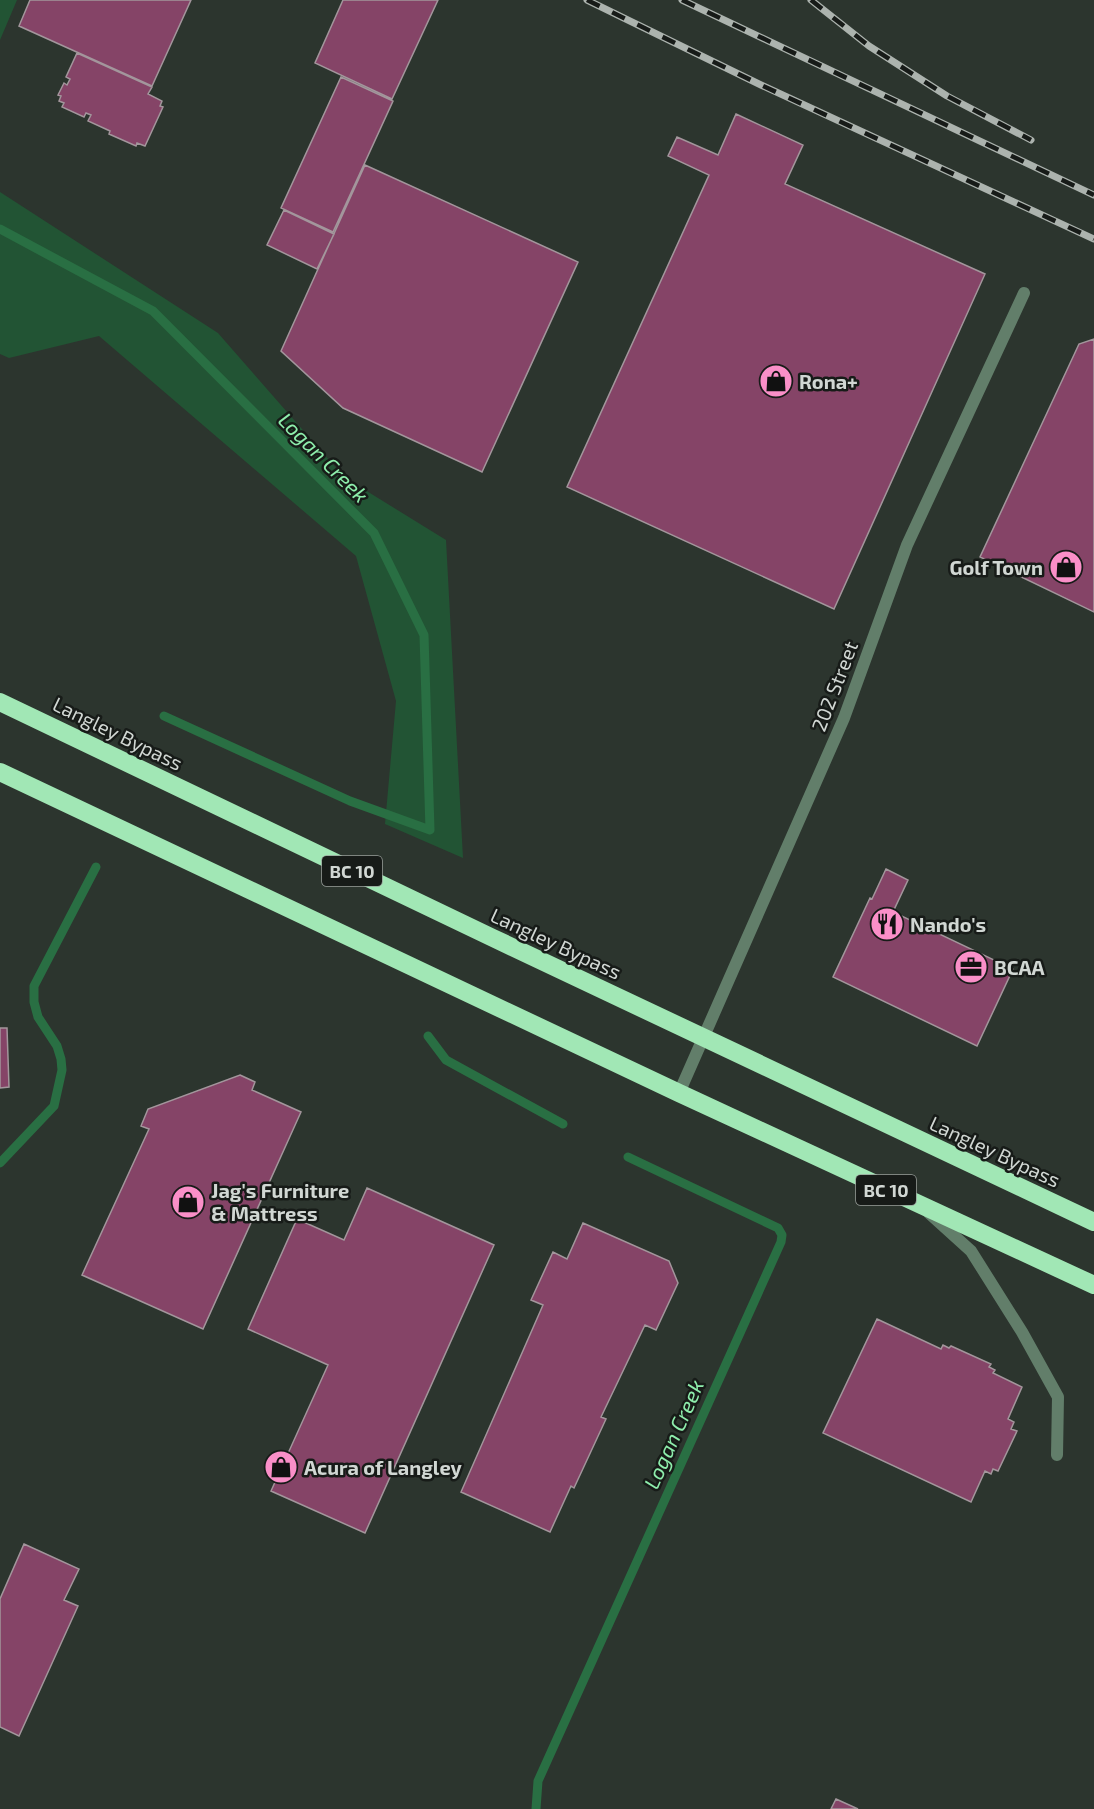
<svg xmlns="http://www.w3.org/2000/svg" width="1094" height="1809" font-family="'Exo 2',sans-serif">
<rect width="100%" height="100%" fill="#2c352e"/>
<path fill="#225434" d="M0 0H17L0 40Z
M0 192 218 333 344 477 446 540 463 858 385 824 396 701 356 556 99 336 9 358 0 354Z"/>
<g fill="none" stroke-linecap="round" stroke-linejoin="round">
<path stroke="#296f43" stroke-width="9" d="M0 229 153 311 374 533 424 635 430 830 350 801 164 716
M428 1036 446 1060 563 1124
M0 1163 54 1106 62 1070 61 1059 57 1046 38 1017 34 1002V986L96 867
M536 1809 538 1781 781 1242 782 1235 778 1228 628 1157"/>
</g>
<path fill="#854467" stroke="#a3969c" stroke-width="1.5" d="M30 0H191L152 86 19 26Z
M343 0H438L392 99 315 63Z
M77 53 152 87 148 94 162 101 160 106 163 107 145 146 137 143 136 146 109 134 110 131 88 121 91 115 86 113 84 117 62 107 64 103 59 101 61 96 58 95 64 83 67 85 70 79 66 77Z
M341 77 393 101 333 232 281 208Z
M736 114 803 145 785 184 985 274 834 609 567 487 709 175 668 156 677 137 718 155Z
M365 165 578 262 482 472 343 408 281 351Z
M284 210 334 234 317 269 267 245Z
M1094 339V612L980 557 1079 344Z
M886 869 908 880 893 912 1013 969 977 1046 833 977 870 898 872 899Z
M0 1028H7L9 1087 0 1088Z
M240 1075 255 1082 252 1090 301 1112 203 1329 82 1275 149 1129 141 1126 148 1109Z
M367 1188 494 1245 365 1533 271 1491 328 1365 248 1329 297 1219 344 1240Z
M583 1223 669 1261 678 1283 656 1330 645 1325 601 1417 606 1419 574 1488 571 1486 550 1532 461 1492 543 1305 531 1300 553 1252 567 1259Z
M877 1319 941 1349 943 1345 949 1348 951 1346 991 1364 989 1367 995 1370 993 1373 1022 1387 1008 1419 1014 1422 1011 1429 1017 1431 998 1471 993 1469 991 1474 985 1471 971 1502 823 1433Z
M24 1544 79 1569 64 1600 78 1606 19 1736 0 1727V1599Z
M836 1799 858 1809H831Z"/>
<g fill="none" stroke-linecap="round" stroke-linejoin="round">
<path stroke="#627e6a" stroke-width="12" d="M929 1213 971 1251 1022 1332 1058 1397 1057 1455"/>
<path stroke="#627e6a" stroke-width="12" d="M679 1093 844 718 907 545 1024 293"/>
<path stroke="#a1e7b5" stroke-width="18" d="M0 702 493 938 1094 1222
M0 772 679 1093 1094 1285"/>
<defs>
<path id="rail" d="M587 0 761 85 1094 239
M682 0 1094 195
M811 0 869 46 947 96 1031 140"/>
</defs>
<use href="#rail" stroke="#acb3ae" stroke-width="7"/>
<use href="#rail" stroke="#171b18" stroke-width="4.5" stroke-dasharray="14" stroke-linecap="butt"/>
</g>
<defs>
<symbol id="shop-disc" viewBox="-11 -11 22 22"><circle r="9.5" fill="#fa8fc8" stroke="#171b18"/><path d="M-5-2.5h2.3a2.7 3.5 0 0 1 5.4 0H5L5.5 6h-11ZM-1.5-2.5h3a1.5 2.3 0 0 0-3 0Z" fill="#111"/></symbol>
<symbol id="restaurant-disc" viewBox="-11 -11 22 22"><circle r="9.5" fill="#fa8fc8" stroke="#171b18"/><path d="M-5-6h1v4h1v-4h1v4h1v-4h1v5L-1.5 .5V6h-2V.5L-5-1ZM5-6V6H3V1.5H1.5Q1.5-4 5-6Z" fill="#111"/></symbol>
<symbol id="office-disc" viewBox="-11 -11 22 22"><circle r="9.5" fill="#fa8fc8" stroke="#171b18"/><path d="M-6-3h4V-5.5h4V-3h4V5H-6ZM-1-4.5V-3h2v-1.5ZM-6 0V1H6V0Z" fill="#111"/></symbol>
</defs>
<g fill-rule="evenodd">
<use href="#shop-disc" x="757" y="362" width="38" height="38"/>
<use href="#shop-disc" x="1047" y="548" width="38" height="38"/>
<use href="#restaurant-disc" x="868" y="905" width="38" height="38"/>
<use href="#office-disc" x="952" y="948" width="38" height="38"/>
<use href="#shop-disc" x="169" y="1183" width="38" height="38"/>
<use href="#shop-disc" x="262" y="1448" width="38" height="38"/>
</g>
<g text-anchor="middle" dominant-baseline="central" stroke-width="5" stroke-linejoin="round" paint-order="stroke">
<g fill="#171b18" stroke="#999f9b" stroke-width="1.5">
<rect x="322" y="856" width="60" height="30" rx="4.5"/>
<rect x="856" y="1175" width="60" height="30" rx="4.5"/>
</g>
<g font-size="18" font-weight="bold" fill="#d1d7d3">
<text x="352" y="871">BC 10</text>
<text x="886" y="1190">BC 10</text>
</g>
<g font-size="20" font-weight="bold" fill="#d1d7d3" stroke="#171b18" text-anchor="start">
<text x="799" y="381">Rona+</text>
<text x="1043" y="567" text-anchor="end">Golf Town</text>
<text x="910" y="924">Nando's</text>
<text x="994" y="967">BCAA</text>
<text x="211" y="1190">Jag's Furniture<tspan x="211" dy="23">&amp; Mattress</tspan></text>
<text x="304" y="1467">Acura of Langley</text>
</g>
<g font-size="20" fill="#d1d7d3" stroke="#171b18">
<text transform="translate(834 686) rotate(-69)">202 Street</text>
<text transform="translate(118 733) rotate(26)">Langley Bypass</text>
<text transform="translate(556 943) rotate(25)">Langley Bypass</text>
<text transform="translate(995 1151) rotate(25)">Langley Bypass</text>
</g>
<g font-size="21" font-style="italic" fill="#8eeeac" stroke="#171b18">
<text transform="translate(324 457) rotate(45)">Logan Creek</text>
<text transform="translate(673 1434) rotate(-66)">Logan Creek</text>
</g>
</g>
</svg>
